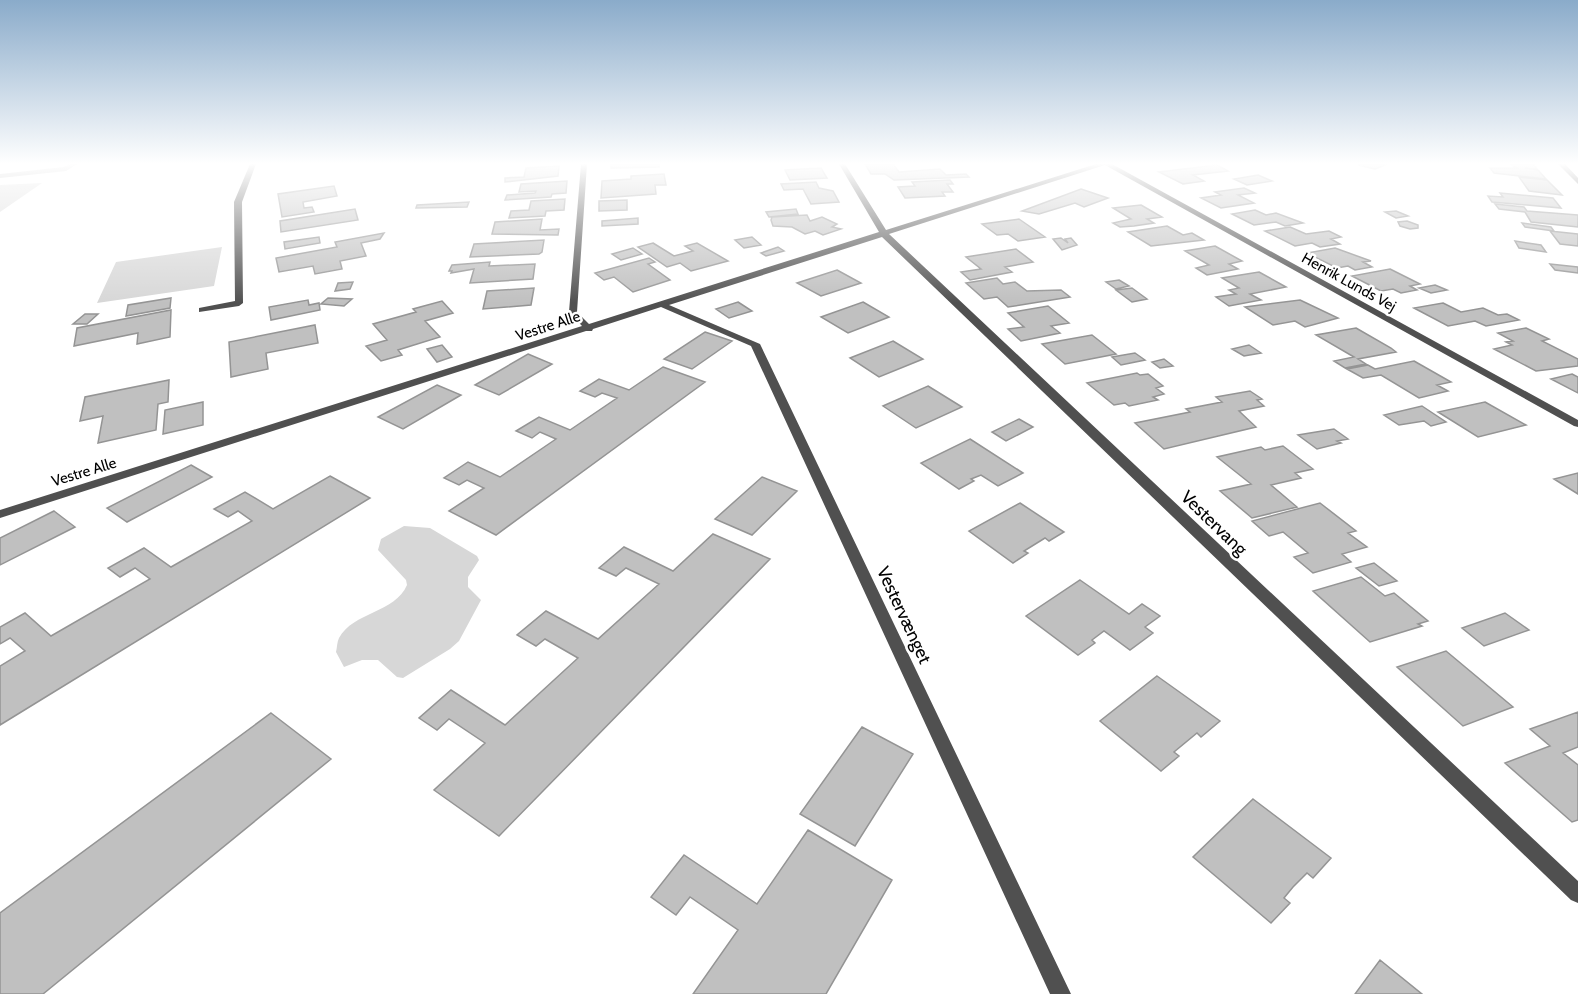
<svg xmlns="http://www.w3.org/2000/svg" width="1578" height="994" font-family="Cabin,sans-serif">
<rect width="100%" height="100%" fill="#fff"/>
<path fill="#d7d7d7" d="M42 183 0 212V185Z
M222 247 214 286 97 303 116 262Z
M404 526 430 528 477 556 479 560 468 577V587L481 600 459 641 450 649 403 678 397 677 378 660H362L344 667 336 652C337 648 337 642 339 638 353 612 395 613 407 585L406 580 378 550 381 539Z"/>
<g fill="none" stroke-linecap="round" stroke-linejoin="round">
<path fill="#9e9e9e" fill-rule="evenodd" d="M70 164H77L66 171 0 178V174L64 167Z"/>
</g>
<path fill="#c0c0c0" stroke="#949494" stroke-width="1.5" d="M611 164H659V167L611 168Z
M865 164H893L899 172 940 169 946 175 966 174 969 177 894 180 885 174H871Z
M1380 164 1385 165 1375 169 1358 165Z
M1510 164 1534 165 1537 169 1525 168 1538 170 1546 179 1494 173 1490 168H1517Z
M1217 165 1228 171 1193 175 1204 181 1183 184 1159 172Z
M559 166 558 176 505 182V178L524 177 526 168Z
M821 168 827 178 790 180 785 170Z
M664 174 666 185H655L656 194 601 198 602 181 631 179V176Z
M1258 175 1272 181 1247 185 1234 179Z
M1519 177 1547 180 1562 195 1529 191Z
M950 180 953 184H947L953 192H942L945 196 905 198 898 187 915 186 912 182Z
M567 181 566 193 552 194 551 197 505 200 507 195 535 193 536 191 519 192 521 184Z
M816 182 819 188 833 191 839 202 811 204 803 189 784 190 781 184Z
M334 186 337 196 303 202 304 208 312 207 314 212 282 217 278 194Z
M1244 188 1255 193 1238 195 1254 203 1221 208 1201 198 1221 195 1215 192Z
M1081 189 1108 198 1084 207 1075 203 1039 214 1022 211Z
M1500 193 1553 198 1561 208 1492 202 1488 196 1503 197Z
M565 199 564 210 546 211 545 216 509 218 511 211 529 210 531 201Z
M627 200V210L599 211V201Z
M469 202 467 207 416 208 417 205Z
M1495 204 1524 207 1527 211 1578 215V227L1531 222 1525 212 1499 209Z
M1141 205 1162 217 1147 219 1154 223 1134 226 1120 227 1113 223 1131 219 1113 208Z
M355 209 358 220 281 232 280 221Z
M796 209 798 214 769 217 766 212Z
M1255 210 1266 215 1276 213 1303 223 1285 226 1276 222 1254 225 1232 214Z
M1396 211 1408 216 1396 218 1385 212Z
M807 215 810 221 822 217 837 224 832 227 841 229 823 235 815 231 805 234 792 227 773 226 771 220 772 217Z
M638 218V224L602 226V221Z
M542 219 540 230 559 229 558 235 492 234 495 222Z
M1019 219 1045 237 1018 241 1008 234 997 235 982 224Z
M1407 221 1418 225V228L1410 229 1400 226 1398 222Z
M1522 223 1551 227 1554 231 1525 227Z
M1167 226 1183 235 1192 233 1204 240 1151 246 1128 232Z
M1290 227 1306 234 1329 231 1341 237 1331 239 1340 244 1320 247 1312 243 1295 246 1265 231Z
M1550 231 1578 234V246L1560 244Z
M384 233 380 239 361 243 366 256 340 261 342 269 315 274 313 266 279 272 276 258 337 247 335 242Z
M319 237 320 243 285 249 284 242Z
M752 237 761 245 744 248 735 240Z
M1061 238 1068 243 1065 239 1071 238 1077 245 1062 250 1053 239Z
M544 240 542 252 539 254 470 257 474 244Z
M1515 241 1541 245 1546 252 1519 248Z
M653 243 674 256 693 251 685 246 697 243 728 261 691 271 680 263 667 267 638 247Z
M1215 246 1242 261 1229 264 1238 269 1207 275 1196 268 1209 265 1185 251Z
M778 247 784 251 766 256 761 253Z
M633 248 642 254 621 260 612 254Z
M1335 248 1371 261 1363 262 1372 267 1355 270 1348 266 1337 268 1307 253Z
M1016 249 1033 262 1005 267 1012 272 970 280 961 272 981 269 966 257Z
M649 258 655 262 648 264 670 280 633 292 614 277 604 280 595 273Z
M490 262 489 266 535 264 533 279 470 283 474 269 451 273 452 271H449L452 265Z
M1550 264 1578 267V273L1555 270Z
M1390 269 1420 284 1410 286 1417 290 1401 293 1393 289 1381 291 1352 276Z
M837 270 861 283 821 296 797 283Z
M1259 272 1286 287 1250 294 1261 300 1229 306 1216 297 1236 294 1229 290 1239 288 1222 278Z
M997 278 1003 284 1015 282 1027 291 1061 290 1070 297 1008 307 997 297 984 299 966 283Z
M1119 280 1129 286 1116 289 1106 282Z
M353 282 350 289 335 291 338 283Z
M1435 285 1447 290 1431 293 1419 288Z
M534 288 531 305 483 309 487 291Z
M1132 288 1147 299 1132 302 1116 290Z
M171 298 170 308 126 316 128 305Z
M328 298 352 299 344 306 321 304Z
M308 300 309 305 319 303 320 310 271 320 269 307Z
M1300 300 1338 318 1305 327 1295 321 1273 325 1245 307Z
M442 301 453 313 425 321 440 337 398 350 402 355 381 361 366 346 387 340 373 324 416 312 413 309Z
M738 302 752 311 729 318 716 309Z
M863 302 889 317 848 333 821 317Z
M1443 303 1461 312 1483 308 1498 315 1507 314 1519 320 1486 326 1475 321 1448 326 1414 308Z
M1048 306 1069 323 1051 326 1060 333 1021 341 1008 329 1024 327 1008 313Z
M171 310 170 337 137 344 138 333 74 346 77 328Z
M85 314H98L87 324H73Z
M315 325 318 343 266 353 268 369 231 377 229 342Z
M1356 328 1391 348 1396 352 1358 359 1366 364 1345 368 1334 361 1354 357 1316 335Z
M1526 328 1549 339 1542 341 1578 359V366L1536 371 1494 349 1512 345 1506 342 1513 341 1498 333Z
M705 332 732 341 692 369 664 359Z
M1092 335 1116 354 1065 364 1042 344Z
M893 341 923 359 879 377 850 358Z
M442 345 452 357 437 362 427 349Z
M1249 345 1261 353 1244 356 1232 349Z
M1135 353 1145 360 1121 365 1112 357Z
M528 354 552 364 499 395 475 385Z
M1164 359 1173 366 1160 368 1152 362Z
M1414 361 1451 382 1437 385 1448 391 1419 398 1381 375 1363 378 1347 369 1368 365 1375 369Z
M663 367 705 382 496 535 449 511 484 488 467 480 459 485 444 478 468 462 500 477 556 439 540 432 532 438 516 431 539 417 570 430 617 398 602 393 595 397 580 391 599 379 629 390Z
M1137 373 1140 375 1148 374 1163 386 1156 388 1164 394 1153 397 1158 400 1129 406 1125 403 1114 405 1087 383Z
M1572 374 1578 377V393L1551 379Z
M169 380 168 402 158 404 156 430 98 443 103 416 80 421 85 397Z
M437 385 461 395 403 429 378 417Z
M928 386 962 407 916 428 883 406Z
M1250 391 1262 399 1257 400 1264 406 1239 411 1256 427 1164 449 1135 423 1190 412 1186 409 1222 402 1216 397Z
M203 402V425L163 434 165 410Z
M1485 402 1526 425 1478 437 1438 412Z
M1422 406 1446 422 1431 426 1424 421 1399 425 1384 415Z
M1019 419 1033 427 1006 441 992 432Z
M1334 429 1348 439 1337 441 1341 443 1317 449 1298 435Z
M970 439 1023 473 998 486 981 475 971 479 974 481 959 489 921 463Z
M1283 446 1313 469 1295 473 1301 478 1271 485 1297 507 1252 518 1220 491 1251 484 1217 457 1261 447 1265 450Z
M191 465 212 477 127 522 107 508Z
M1578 473V494L1554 479Z
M330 476 370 498 0 725V666L25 651 10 638 0 644V627L25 613 51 636 150 579 135 568 120 577 108 568 144 548 171 567 252 521 238 511 228 517 214 509 245 492 273 509Z
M762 477 797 491 752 535 715 519Z
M1020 503 1064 532 1049 541 1045 538 1024 551 1028 553 1013 563 969 531Z
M1320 503 1356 531 1348 533 1367 547 1342 554 1351 562 1313 573 1294 557 1308 553 1283 532 1269 536 1252 521Z
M54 511 75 527 0 565V538Z
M713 534 770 559 499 836 434 790 485 743 449 719 437 730 419 718 451 690 505 725 578 658 545 639 536 646 517 635 546 611 598 639 659 584 626 568 616 576 599 568 624 547 673 571Z
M1374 563 1397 581 1379 586 1356 568Z
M1361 577 1385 596 1394 593 1428 621 1418 624 1422 626 1370 642 1313 591Z
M1080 580 1129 614 1142 604 1160 616 1145 627 1153 633 1130 650 1104 631 1092 640 1095 643 1078 655 1026 616Z
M1505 613 1529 630 1484 646 1462 628Z
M1446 651 1513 707 1463 726 1397 667Z
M1157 676 1220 721 1201 737 1197 733 1174 752 1179 756 1161 771 1100 721Z
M1578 712V747L1563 753 1578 765V820L1572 822 1505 763 1550 746 1530 729Z
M271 713 331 759 43 994H0V913Z
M862 727 913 754 855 846 800 814Z
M1253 799 1331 858 1313 878 1307 873 1293 887 1284 898 1290 903 1271 923 1193 857Z
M808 830 892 880 826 994H693L738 930 690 897 676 915 651 897 684 855 757 904Z
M1380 960 1422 994H1355Z"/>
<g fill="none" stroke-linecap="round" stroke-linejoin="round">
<path fill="#505050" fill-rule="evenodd" d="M250 164H256L242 202 243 303 239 306 199 312V308L235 301 234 202Z
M581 164H587L577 312 589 324 879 232 839 164H845L886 230 1096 164H1112L1578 420V427L1574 426 1105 165 889 234 1578 881V903L1571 900 882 237 669 305 760 344 1071 994H1050L751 346 661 307 593 329 592 331H586L0 518V510L582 326 569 312Z
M1558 164H1565L1578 178V184Z"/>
</g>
<linearGradient id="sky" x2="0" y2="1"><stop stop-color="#8aabca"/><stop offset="0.54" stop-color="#fff"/><stop offset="1" stop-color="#fff" stop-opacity="0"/></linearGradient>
<rect width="1578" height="303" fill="url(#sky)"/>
<g text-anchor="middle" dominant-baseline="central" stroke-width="5" stroke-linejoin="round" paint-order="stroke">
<g font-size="15" fill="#000" stroke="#fff">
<text transform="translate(1349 282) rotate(29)">Henrik Lunds Vej</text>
<text transform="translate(548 326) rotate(-18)">Vestre Alle</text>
<text transform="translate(84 472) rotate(-17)">Vestre Alle</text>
</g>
<g font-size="18" fill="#000" stroke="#fff">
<text transform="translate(1214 523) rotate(44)">Vestervang</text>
<text transform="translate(904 615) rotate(65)">Vestervænget</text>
</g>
</g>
</svg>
